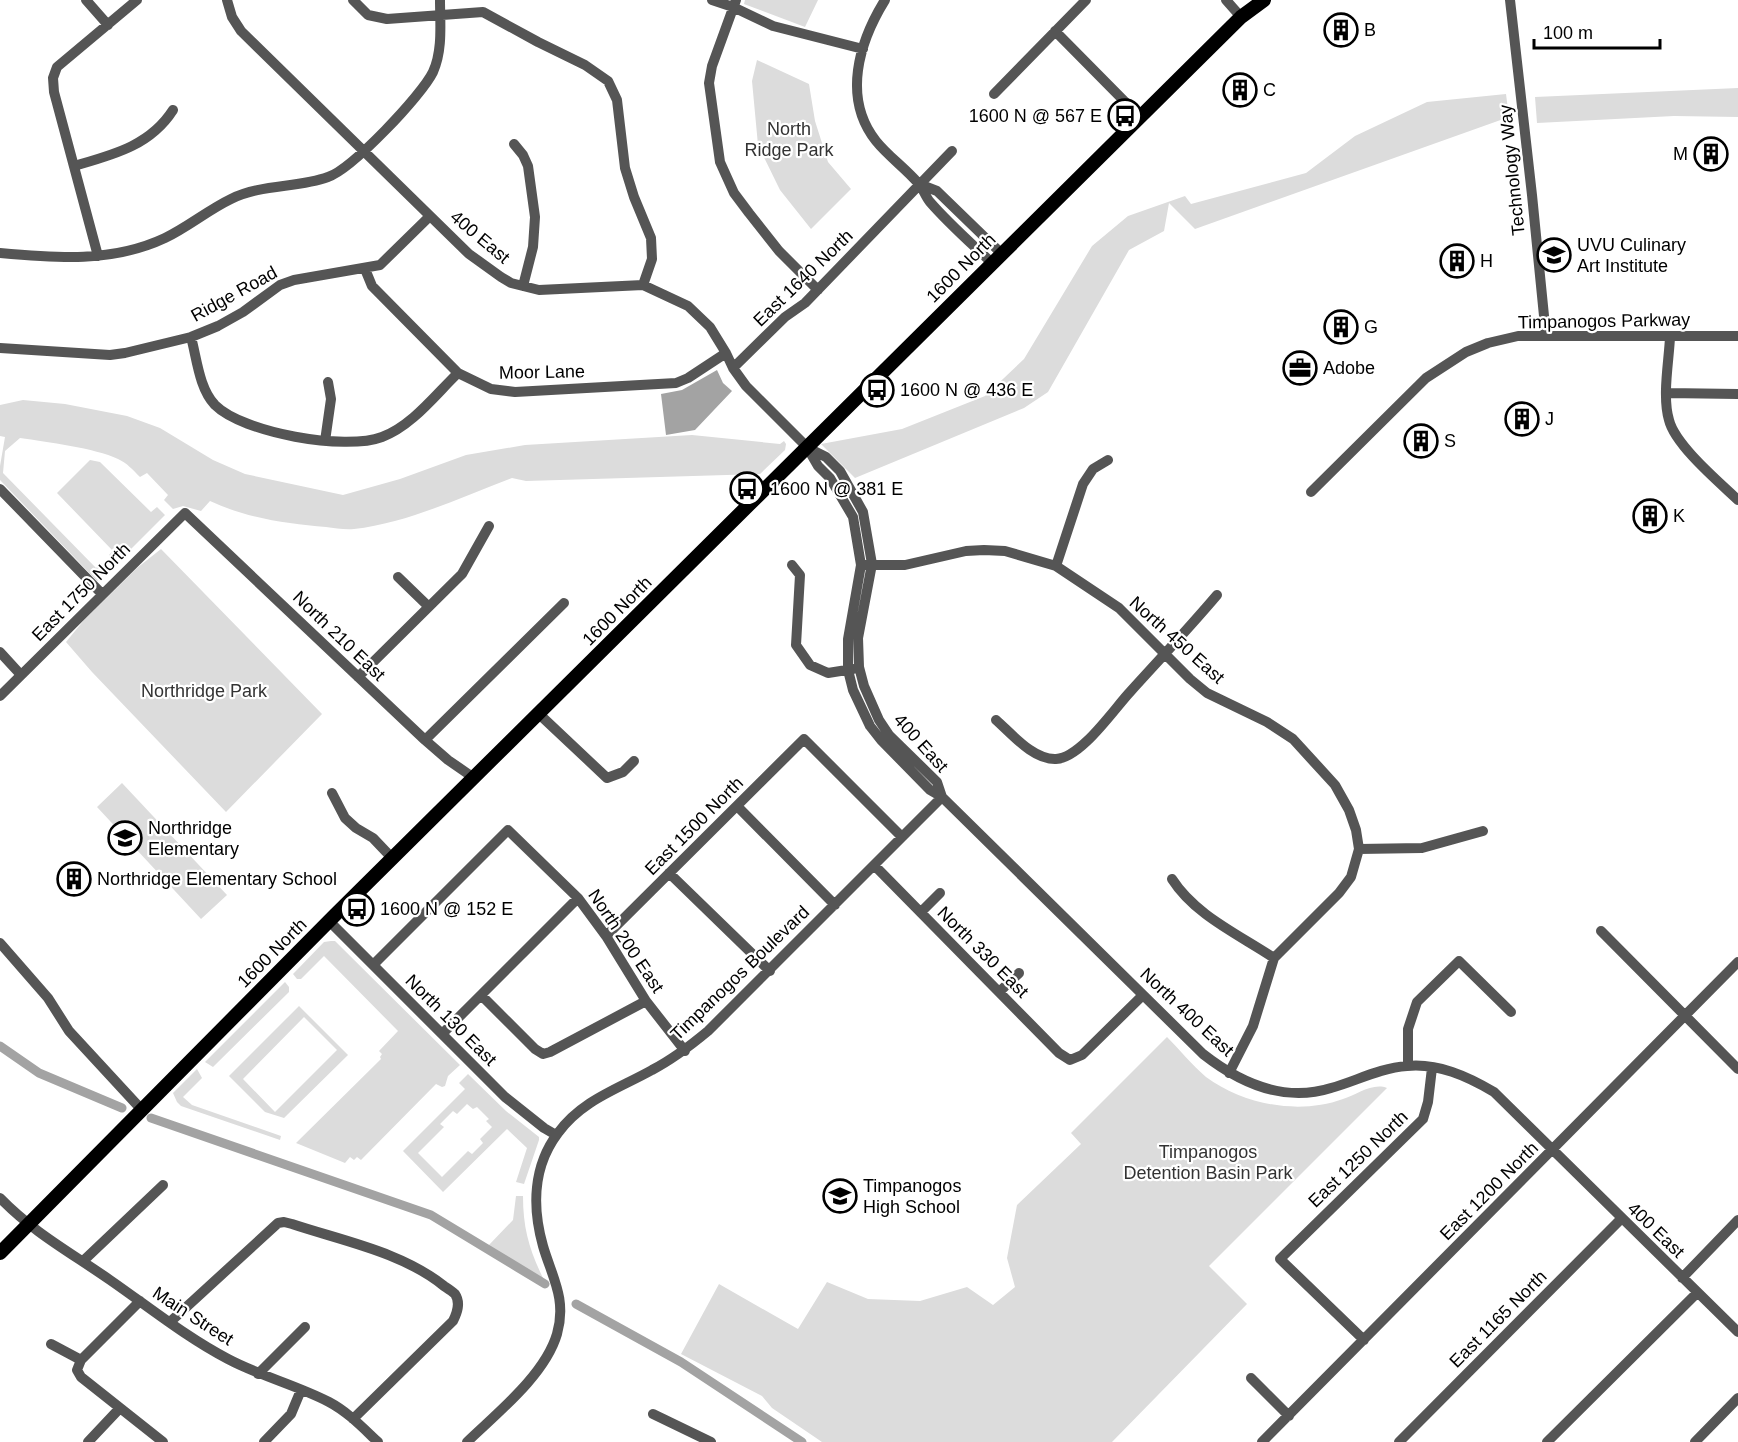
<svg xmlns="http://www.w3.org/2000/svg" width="1738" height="1442" font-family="Helvetica,sans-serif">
<rect width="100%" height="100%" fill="#fff"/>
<path fill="#dcdcdc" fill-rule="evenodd" d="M745 0H818L805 27 744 4Z
M757 60 809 84 815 121 828 162 851 189 811 229 780 190 758 145 752 81Z
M1738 88V117L1674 116 1537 123 1535 97Z
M1506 94 1509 117 1195 229 1169 203 1164 231 1129 250 1048 392 1024 408 855 478 821 444 902 429 985 396 1024 359 1092 246 1128 216 1185 196 1191 204 1306 173 1355 136 1427 102Z
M23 400 65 404 127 416 160 428 213 460 245 474 343 495 400 479 466 455 525 445 692 435 780 444 784 441 786 444 785 450 760 474 526 481 512 478C461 497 408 523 354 529 345 530 335 528 326 527 287 524 246 518 210 501L201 511 183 506 173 509 164 500 168 495 147 473 140 477C133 470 127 463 118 459 95 448 47 442 20 438L5 451 3 473 96 568 101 563 110 570 97 581 0 480V466L5 437 0 436V405Z
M90 460 100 462 151 512 157 507 165 515 116 564 109 555 113 551 57 493Z
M161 549 322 714 226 812 92 672 66 642 84 620 137 568Z
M122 783 227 895 201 919 97 807Z
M331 941H335L460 1065 448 1076 445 1086 442 1087 436 1084 361 1160 357 1157 354 1160 350 1157 345 1163 296 1143 381 1059 380 1057 382 1054 379 1051 398 1031 324 956 301 979H297L293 974 324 942Z
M285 982 289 987V992L213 1067 205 1062Z
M299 1006 348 1055 284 1118 265 1112 229 1076ZM304 1017 337 1050 275 1112 243 1079Z
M1167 1037C1180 1050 1192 1065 1206 1077 1244 1105 1299 1115 1343 1099 1356 1095 1373 1082 1387 1088L1209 1266 1247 1304 1112 1442H822L772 1408 762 1396 681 1354 719 1284 798 1329 827 1282 868 1299 920 1301 967 1287 993 1305 1015 1287 1007 1258 1017 1205 1081 1144 1071 1133Z
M197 1069 202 1078 183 1097 192 1105 281 1136 280 1140 181 1106 177 1102 173 1093Z
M468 1074 506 1111 539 1137V1140L524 1184 516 1182 527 1148 507 1129 443 1192 403 1151 465 1089 459 1083ZM467 1104 473 1109 477 1107 489 1119 486 1121 492 1127 480 1139 483 1143 472 1154 468 1151 442 1177 418 1153 444 1127 440 1124 453 1111 457 1114Z
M516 1196H523C523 1230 530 1252 545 1282L488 1246 513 1220Z"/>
<path fill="#a3a3a3" d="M717 370 723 383 732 391 695 430 666 435 661 394 682 390Z"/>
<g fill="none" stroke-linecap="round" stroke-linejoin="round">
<path stroke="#a3a3a3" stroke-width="9" d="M0 1046 39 1073 122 1108
M151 1118 431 1215 545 1284
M576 1304 681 1362 802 1442"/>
<path stroke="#555" stroke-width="10" d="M86 0 108 25
M227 0 232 17 241 31 469 254 501 277 511 283 539 290 643 285 688 306 710 327 726 353 733 368 746 386 807 447 818 466 830 478 853 517 861 565 848 639V670L853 690 870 726 881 740 930 790 942 797 1203 1054C1240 1083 1284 1103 1331 1088 1356 1081 1380 1068 1407 1066 1438 1063 1467 1076 1494 1092L1738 1332
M353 0 368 15 387 19 483 12 538 42 585 65 608 81 617 100 625 168 634 197 651 238 652 259 643 285
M712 0 733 7 773 26 863 49
M736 0 712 66 709 83 720 162 734 193 749 213 779 251 818 290
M885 0C859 42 842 98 876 141 888 156 905 168 918 183 923 188 925 196 930 202 949 224 971 243 992 263
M1226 0 1241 17
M1510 0 1532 195 1546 336
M1055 31 1140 117
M994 94 1086 0
M514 144 523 155 528 166 535 217 533 247 523 286
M74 166C112 155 150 146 173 110
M919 184 937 191 1001 253
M0 253C56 258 112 263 165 238 188 227 208 210 231 199 261 184 298 188 328 177 352 169 422 95 433 72 443 50 440 23 440 0
M98 256 54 92 53 78 57 67 137 0
M365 269 372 286 458 373 491 389 515 392 676 383 688 378 726 353
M191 337C197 359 199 388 215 405 243 433 345 451 382 437 412 426 436 394 458 373
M1670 337C1669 361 1662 396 1669 420 1675 445 1719 482 1738 500
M0 348 110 355 125 353 191 337 218 326 243 312 280 285 294 280 380 265 430 216
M733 368 785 317 805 303 952 151
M1667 393 1738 394
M325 441 331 399 328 382
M808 448 826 457 840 471 863 512 872 564 858 638 859 667 864 686 879 720 889 735 937 782 942 797
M0 489 102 594
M1311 492 1426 378 1466 352 1488 343 1518 336H1738
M792 565 800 575 796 645 810 665 828 673 853 669
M861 565H905L966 551 984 550 1005 551 1056 566 1119 608 1190 679 1207 693 1267 722 1293 739 1335 785 1349 810 1356 830 1359 849 1351 877 1339 893 1274 958 1253 1026 1229 1073
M1056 566 1083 484 1093 469 1108 460
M398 577 428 606
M0 652 21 675
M358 677 462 574 489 526
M0 696 185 513 425 740 448 760 474 778
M539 714 607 778 623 772 634 761
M996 720C1012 734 1033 760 1056 759 1081 758 1114 709 1130 692 1159 660 1189 628 1217 595
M425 740 564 603
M332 793 345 818 356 828 373 838 392 858
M737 806 835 905
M1359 849 1422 848 1483 831
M874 865 1059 1053 1070 1060 1082 1055 1143 995
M669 873 770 971
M1172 879C1195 915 1238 934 1274 958
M921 912 940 893
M329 921 505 1097 544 1128 556 1135
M1601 931 1738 1069
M606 936 804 739 902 837
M0 943 48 998 69 1031 141 1109
M373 965 508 830 578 898 606 936 646 1001 685 1051
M999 992 1019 973
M481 995 535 1049 543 1054 550 1052 646 1001
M442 1034 578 898
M1408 1066V1029L1417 1002 1459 961 1511 1012
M0 1198C34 1233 70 1252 110 1280 149 1307 186 1337 228 1359 260 1376 296 1385 329 1402 348 1412 363 1428 378 1442
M83 1261 163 1185
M1682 1278 1738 1220
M140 1301 81 1360 77 1370 81 1377 163 1442
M170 1322 278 1223 284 1222 292 1224C343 1241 402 1252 444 1286 447 1288 452 1291 455 1294 461 1303 457 1313 453 1321L353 1419
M1364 1340 1280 1259 1423 1119 1428 1102 1432 1068
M51 1344 81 1360
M258 1374 305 1327
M1251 1378 1289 1416
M653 1414 711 1442
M88 1442 120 1408
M264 1442 291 1414 301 1390
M467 1442C497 1413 545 1375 557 1334 567 1299 552 1277 543 1246 532 1207 533 1166 558 1133 582 1100 618 1089 652 1070 673 1059 690 1046 708 1031L942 797
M1262 1442 1738 962
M1399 1442 1621 1219
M1547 1442 1697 1293
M1695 1442 1738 1398"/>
<path stroke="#000" stroke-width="14" d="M0 1253 335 915 1241 17 1264 0"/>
</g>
<defs>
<symbol id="building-ring" viewBox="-11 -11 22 22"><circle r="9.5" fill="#fff" stroke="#000" stroke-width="1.5"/><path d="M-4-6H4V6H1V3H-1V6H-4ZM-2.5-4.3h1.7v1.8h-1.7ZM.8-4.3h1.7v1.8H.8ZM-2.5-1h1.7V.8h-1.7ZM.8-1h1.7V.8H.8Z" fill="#000"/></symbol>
<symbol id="bus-ring" viewBox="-11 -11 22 22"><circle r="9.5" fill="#fff" stroke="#000" stroke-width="1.5"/><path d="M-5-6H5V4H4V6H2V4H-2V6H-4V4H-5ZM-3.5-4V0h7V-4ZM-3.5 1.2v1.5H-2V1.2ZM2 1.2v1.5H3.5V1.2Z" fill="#000"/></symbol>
<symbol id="school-ring" viewBox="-11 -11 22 22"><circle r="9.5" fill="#fff" stroke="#000" stroke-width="1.5"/><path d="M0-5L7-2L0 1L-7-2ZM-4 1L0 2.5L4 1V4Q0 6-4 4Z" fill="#000"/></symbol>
<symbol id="office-ring" viewBox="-11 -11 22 22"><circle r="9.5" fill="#fff" stroke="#000" stroke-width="1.5"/><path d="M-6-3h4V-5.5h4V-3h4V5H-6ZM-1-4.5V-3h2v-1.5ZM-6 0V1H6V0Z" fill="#000"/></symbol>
</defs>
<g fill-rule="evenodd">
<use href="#building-ring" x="1322" y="11" width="38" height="38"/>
<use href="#building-ring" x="1221" y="71" width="38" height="38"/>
<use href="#bus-ring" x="1106" y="97" width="38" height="38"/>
<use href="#building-ring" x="1692" y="135" width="38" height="38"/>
<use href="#school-ring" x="1535" y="236" width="38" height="38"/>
<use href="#building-ring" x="1438" y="242" width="38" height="38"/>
<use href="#building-ring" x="1322" y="308" width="38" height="38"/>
<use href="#office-ring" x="1281" y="349" width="38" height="38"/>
<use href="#bus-ring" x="858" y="371" width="38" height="38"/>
<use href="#building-ring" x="1503" y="400" width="38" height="38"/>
<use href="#building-ring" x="1402" y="422" width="38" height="38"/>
<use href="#bus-ring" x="728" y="470" width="38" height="38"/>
<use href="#building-ring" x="1631" y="497" width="38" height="38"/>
<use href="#school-ring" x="106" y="819" width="38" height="38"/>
<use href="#building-ring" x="55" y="860" width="38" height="38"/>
<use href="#bus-ring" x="338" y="890" width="38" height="38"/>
<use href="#school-ring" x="821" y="1177" width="38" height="38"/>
</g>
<g text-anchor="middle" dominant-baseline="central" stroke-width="4.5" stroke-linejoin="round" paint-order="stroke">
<g font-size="18" fill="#000" stroke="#fff" text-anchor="start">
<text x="1364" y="30">B</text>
<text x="1263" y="90">C</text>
<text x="1102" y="116" text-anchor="end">1600 N @ 567 E</text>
<text x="1688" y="154" text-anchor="end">M</text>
<text x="1577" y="245">UVU Culinary<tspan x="1577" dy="21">Art Institute</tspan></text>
<text x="1480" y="261">H</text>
<text x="1364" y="327">G</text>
<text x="1323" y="368">Adobe</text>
<text x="900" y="390">1600 N @ 436 E</text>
<text x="1545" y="419">J</text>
<text x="1444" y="441">S</text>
<text x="770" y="489">1600 N @ 381 E</text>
<text x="1673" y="516">K</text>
<text x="148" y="828">Northridge<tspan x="148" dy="21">Elementary</tspan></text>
<text x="97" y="879">Northridge Elementary School</text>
<text x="380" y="909">1600 N @ 152 E</text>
<text x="863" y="1186">Timpanogos<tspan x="863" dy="21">High School</tspan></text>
</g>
<g font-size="18" fill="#333" stroke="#fff">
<text x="789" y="129">North<tspan x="789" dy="21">Ridge Park</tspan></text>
<text x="204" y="691">Northridge Park</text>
<text x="1208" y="1152">Timpanogos<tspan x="1208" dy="21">Detention Basin Park</tspan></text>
</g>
<g font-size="18" fill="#000" stroke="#fff">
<text transform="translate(1512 170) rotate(-96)">Technology Way</text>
<text transform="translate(480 237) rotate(40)">400 East</text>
<text transform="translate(961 268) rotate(-45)">1600 North</text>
<text transform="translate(803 278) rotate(-44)">East 1640 North</text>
<text transform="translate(234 294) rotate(-29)">Ridge Road</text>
<text transform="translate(1604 321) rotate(-1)">Timpanogos Parkway</text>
<text transform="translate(542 372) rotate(-1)">Moor Lane</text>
<text transform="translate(81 592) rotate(-45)">East 1750 North</text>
<text transform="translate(617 611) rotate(-45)">1600 North</text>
<text transform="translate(339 636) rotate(44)">North 210 East</text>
<text transform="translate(1177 640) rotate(42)">North 450 East</text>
<text transform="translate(921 743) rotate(48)">400 East</text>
<text transform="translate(694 826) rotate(-45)">East 1500 North</text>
<text transform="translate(626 941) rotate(56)">North 200 East</text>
<text transform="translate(983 952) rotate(45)">North 330 East</text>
<text transform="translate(272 953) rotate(-45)">1600 North</text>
<text transform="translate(740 973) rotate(-44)">Timpanogos Boulevard</text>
<text transform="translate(1187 1012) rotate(43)">North 400 East</text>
<text transform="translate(451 1020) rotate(45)">North 130 East</text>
<text transform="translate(1358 1159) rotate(-44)">East 1250 North</text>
<text transform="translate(1489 1191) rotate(-45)">East 1200 North</text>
<text transform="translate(1656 1230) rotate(44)">400 East</text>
<text transform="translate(193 1316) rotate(33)">Main Street</text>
<text transform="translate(1498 1319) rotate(-45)">East 1165 North</text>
</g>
</g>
<path d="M1534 39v9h126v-9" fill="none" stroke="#000000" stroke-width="3"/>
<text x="1543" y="39" font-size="18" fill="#000000" stroke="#ffffff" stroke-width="4.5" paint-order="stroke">100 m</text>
</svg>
